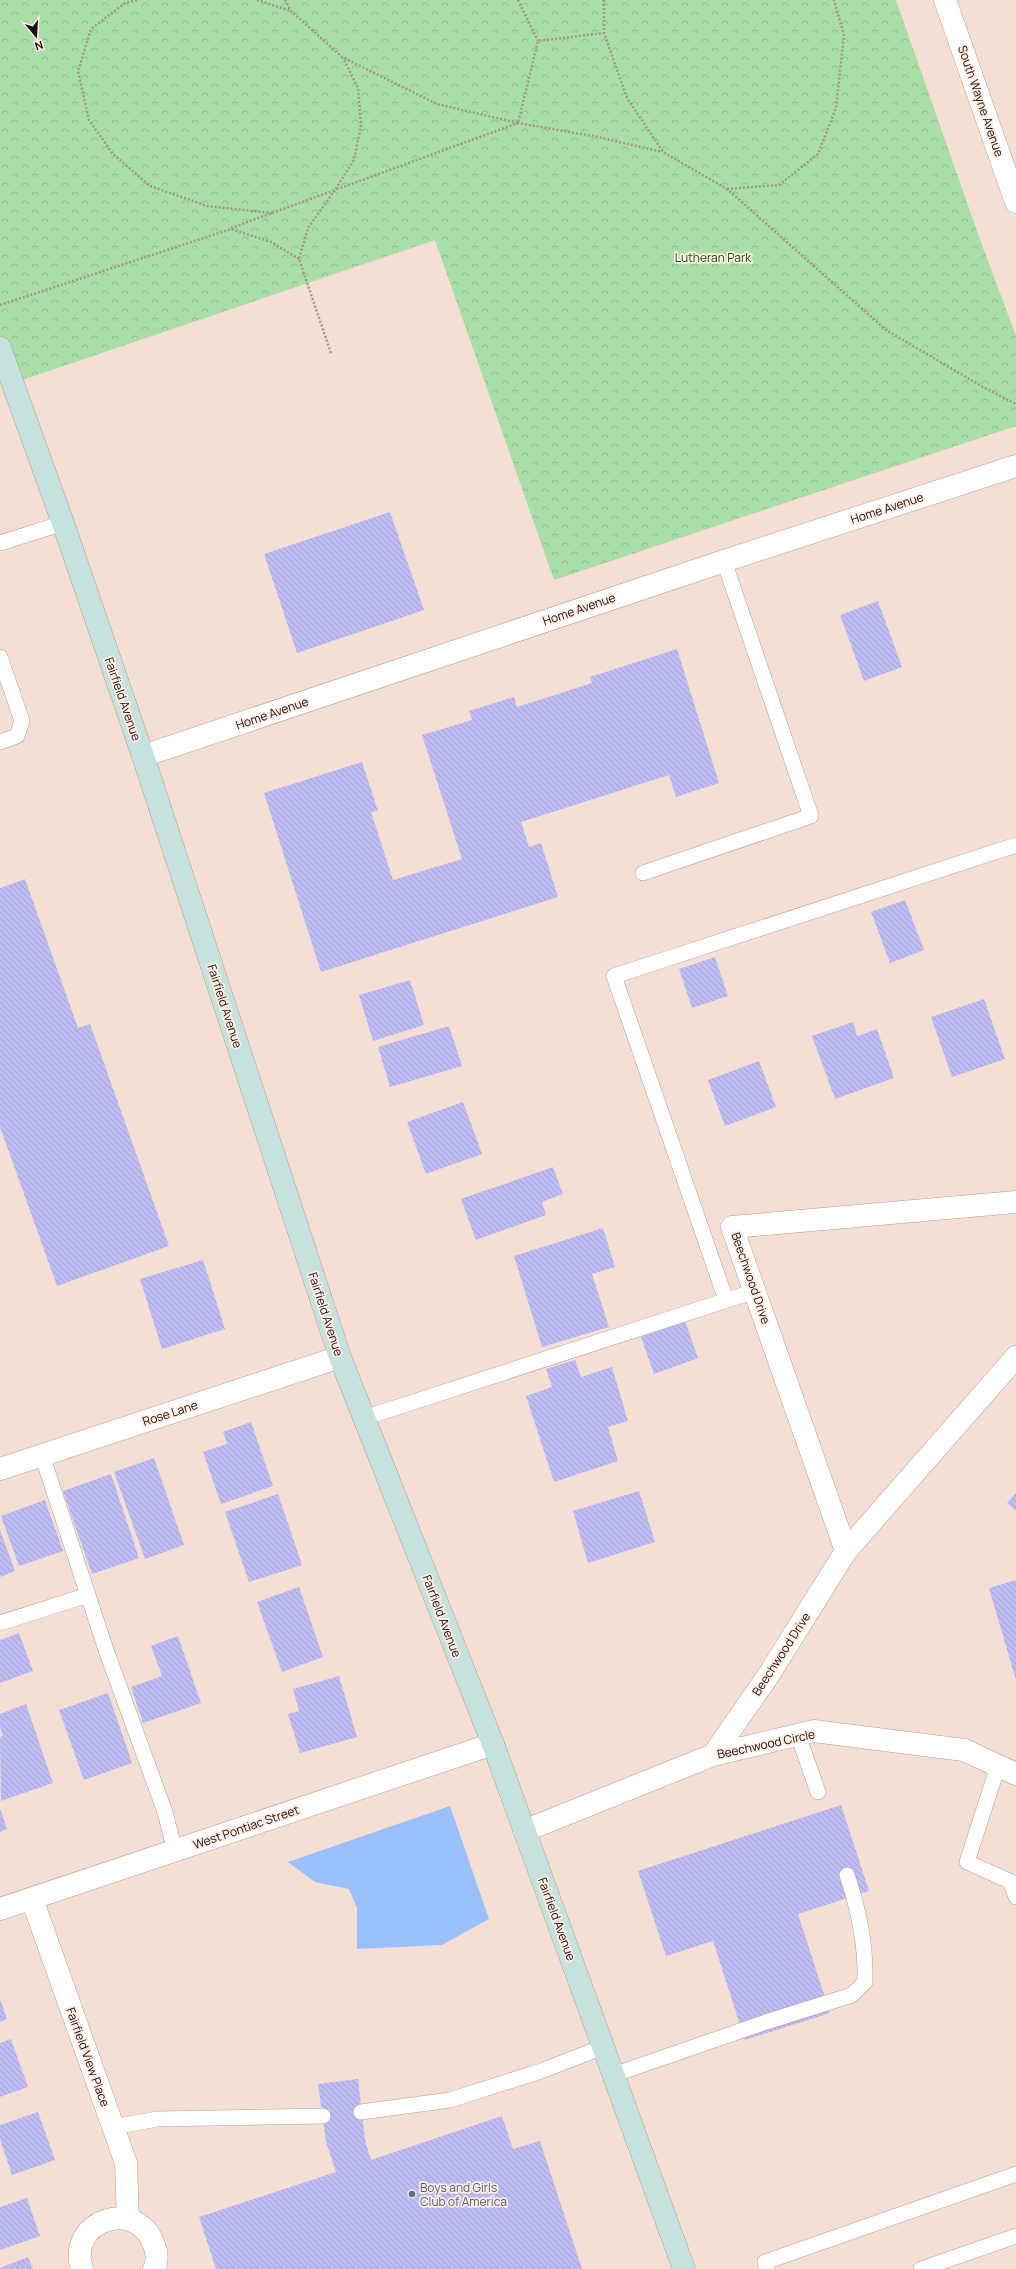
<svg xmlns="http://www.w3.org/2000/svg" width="1016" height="2269" font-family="Manrope,sans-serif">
<defs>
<pattern id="park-crowns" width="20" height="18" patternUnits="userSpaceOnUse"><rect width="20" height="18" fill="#a9dea7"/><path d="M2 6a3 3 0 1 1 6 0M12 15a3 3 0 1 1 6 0" fill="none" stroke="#91bd8f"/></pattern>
<pattern id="building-back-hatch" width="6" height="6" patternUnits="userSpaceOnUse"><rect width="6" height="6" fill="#bdbdf4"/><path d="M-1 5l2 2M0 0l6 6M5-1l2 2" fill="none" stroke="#a2a1d0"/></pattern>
</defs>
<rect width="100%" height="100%" fill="#f5ded4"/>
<path fill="url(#park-crowns)" d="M0 0H896L979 237 1016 336V426L554 580 435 240 13 383 0 348Z"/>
<path fill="#9ac0fe" d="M450 1806 489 1919 442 1945 357 1949V1908L349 1889 315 1882 288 1862Z"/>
<path fill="url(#building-back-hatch)" d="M390 512 424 610 297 653 264 554Z
M878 601 902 667 864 681 840 615Z
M677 649 719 783 676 797 669 775 521 822 529 847 541 843 558 897 321 972 264 793 362 762 378 811 371 812 393 880 462 859 422 735 472 720 469 711 514 697 517 707 592 683 590 677Z
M25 879 78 1028 90 1024 169 1246 57 1286 0 1127V888Z
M905 900 924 950 890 963 871 912Z
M715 957 728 996 692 1008 679 969Z
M410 980 424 1025 373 1041 359 995Z
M984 999 1005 1059 952 1077 931 1017Z
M853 1022 857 1036 877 1029 894 1078 835 1099 812 1036Z
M449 1026 462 1066 390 1087 378 1047Z
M759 1061 776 1107 725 1126 708 1080Z
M463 1102 482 1154 426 1174 407 1122Z
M553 1167 563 1194 542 1202 546 1215 476 1240 461 1199Z
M603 1228 615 1267 592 1274 609 1327 542 1347 514 1256Z
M203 1260 225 1329 162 1349 140 1279Z
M685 1321 698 1358 654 1374 641 1337Z
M575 1360 581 1377 612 1367 628 1421 608 1427 618 1461 554 1482 526 1396 552 1387 546 1369Z
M251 1422 273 1486 221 1504 203 1452 227 1444 223 1432Z
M154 1458 184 1545 145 1559 114 1472Z
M111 1474 139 1558 92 1574 63 1491Z
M639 1491 655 1542 588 1563 573 1511Z
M1016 1493V1511L1007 1503Z
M278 1494 302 1565 249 1582 225 1512Z
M45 1500 63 1551 19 1566 1 1516Z
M0 1530 15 1571 0 1577Z
M1016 1580V1680L989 1588Z
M299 1587 323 1657 282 1672 257 1602Z
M19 1633 33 1671 0 1683V1640Z
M178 1636 201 1703 143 1723 131 1687 162 1676 151 1646Z
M339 1676 357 1737 300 1753 288 1714 299 1711 293 1689Z
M108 1693 132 1763 84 1780 59 1710Z
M26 1704 53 1783 1 1801 0 1737 3 1736 0 1727V1714Z
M841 1805 869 1891 798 1914 830 2013 745 2040 713 1941 666 1956 638 1871Z
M0 1808 7 1829 0 1832Z
M0 1999 7 2019 0 2022Z
M11 2039 28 2087 0 2097V2043Z
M358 2079 365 2140 371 2160 502 2116 513 2149 540 2141 582 2269H216L199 2217 336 2172 326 2142 318 2084Z
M38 2112 55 2160 12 2175 0 2139V2125Z
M27 2198 40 2236 0 2250V2207Z
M28 2257 33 2269H0V2268Z"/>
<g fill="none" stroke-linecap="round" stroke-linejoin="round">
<defs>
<path id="service" d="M0 543 63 523
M0 657 22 721 17 736 0 742
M643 873 811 816 724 561
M726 1300 614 976 1016 845
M364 1418 755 1291
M42 1455 106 1650 165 1812 175 1851
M0 1623 88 1595
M798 1735 818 1792
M998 1766 967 1862 1016 1884
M1011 1883 1016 1897
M613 2075 766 2022 852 1995 865 1982C866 1945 859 1910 847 1875
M361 2112 450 2100 541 2071 603 2047
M113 2127 157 2119 323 2116
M767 2269 765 2262 1016 2174
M921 2269 1016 2236"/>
<path id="minor" d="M945 0 1016 202
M0 1469 340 1357
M846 1551 1016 1357
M713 1755 768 1676 846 1551 732 1227 1016 1202
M524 1831 713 1755 814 1731 964 1750 1016 1774
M32 1899 126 2163 128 2219
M82 2269C66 2221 137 2196 154 2245 157 2252 158 2262 154 2269"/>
<path id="tertiary" d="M143 756 724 561 1016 466
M0 1909 493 1744"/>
<path id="secondary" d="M0 348 63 523 143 756 340 1357 493 1744 684 2269"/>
</defs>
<use href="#service" stroke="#b39d94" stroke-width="16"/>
<use href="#minor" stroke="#b39d94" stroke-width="23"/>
<use href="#tertiary" stroke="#b39d94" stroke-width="23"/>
<use href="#secondary" stroke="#b39d94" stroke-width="23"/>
<path stroke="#a5948c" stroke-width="2.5" stroke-dasharray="2 2" stroke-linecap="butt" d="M137 0 125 3 91 29 78 71 89 120 113 154 150 186 207 206 272 213
M257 0 291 11
M285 0 291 11 342 57 437 104 518 123 538 41 604 33
M518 0 538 41
M604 0V33L627 98 663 152 727 189 886 330 983 387 1016 404
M727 189 779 185 818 154 836 108 844 35 834 0
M231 228 335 190 354 160 361 125 358 88 343 58
M0 305 231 229 271 242 299 259
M331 353 299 259 308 228 335 190 518 123 598 137 662 152"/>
<use href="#service" stroke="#fff" stroke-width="15"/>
<use href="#minor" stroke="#fff" stroke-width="22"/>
<use href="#tertiary" stroke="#fff" stroke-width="22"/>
<use href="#secondary" stroke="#c6e2de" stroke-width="22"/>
</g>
<circle fill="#5c6f8a" stroke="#ffece4" stroke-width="1.5" cx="412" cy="2194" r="4"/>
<g text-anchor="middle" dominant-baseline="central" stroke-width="3.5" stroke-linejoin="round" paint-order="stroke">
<g font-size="12" fill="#19120e" stroke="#ffece4">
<text transform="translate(981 101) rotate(71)">South Wayne Avenue</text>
<text transform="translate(887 508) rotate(-18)">Home Avenue</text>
<text transform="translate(579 609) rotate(-19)">Home Avenue</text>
<text transform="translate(123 699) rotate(71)">Fairfield Avenue</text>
<text transform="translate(272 713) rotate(-19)">Home Avenue</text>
<text transform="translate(225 1006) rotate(72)">Fairfield Avenue</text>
<text transform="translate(751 1278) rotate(71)">Beechwood Drive</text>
<text transform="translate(326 1314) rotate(72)">Fairfield Avenue</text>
<text transform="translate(170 1413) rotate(-18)">Rose Lane</text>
<text transform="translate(442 1616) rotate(69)">Fairfield Avenue</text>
<text transform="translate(781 1654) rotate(-57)">Beechwood Drive</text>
<text transform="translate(766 1744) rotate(-12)">Beechwood Circle</text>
<text transform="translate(246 1827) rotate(-19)">West Pontiac Street</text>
<text transform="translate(557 1919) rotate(70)">Fairfield Avenue</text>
<text transform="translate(88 2057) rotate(70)">Fairfield View Place</text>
</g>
<g font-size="12" fill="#154e19" stroke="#ffece4">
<text x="713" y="257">Lutheran Park</text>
</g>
<g font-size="12" fill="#4e5e75" stroke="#ffece4" text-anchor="start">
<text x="420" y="2187">Boys and Girls<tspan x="420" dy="14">Club of America</tspan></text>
</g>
</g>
<g transform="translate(36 36) rotate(162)" stroke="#ffece4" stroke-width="3" paint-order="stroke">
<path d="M0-3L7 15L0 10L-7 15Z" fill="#19120e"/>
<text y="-6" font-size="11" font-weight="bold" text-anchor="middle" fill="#19120e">N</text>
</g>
</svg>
